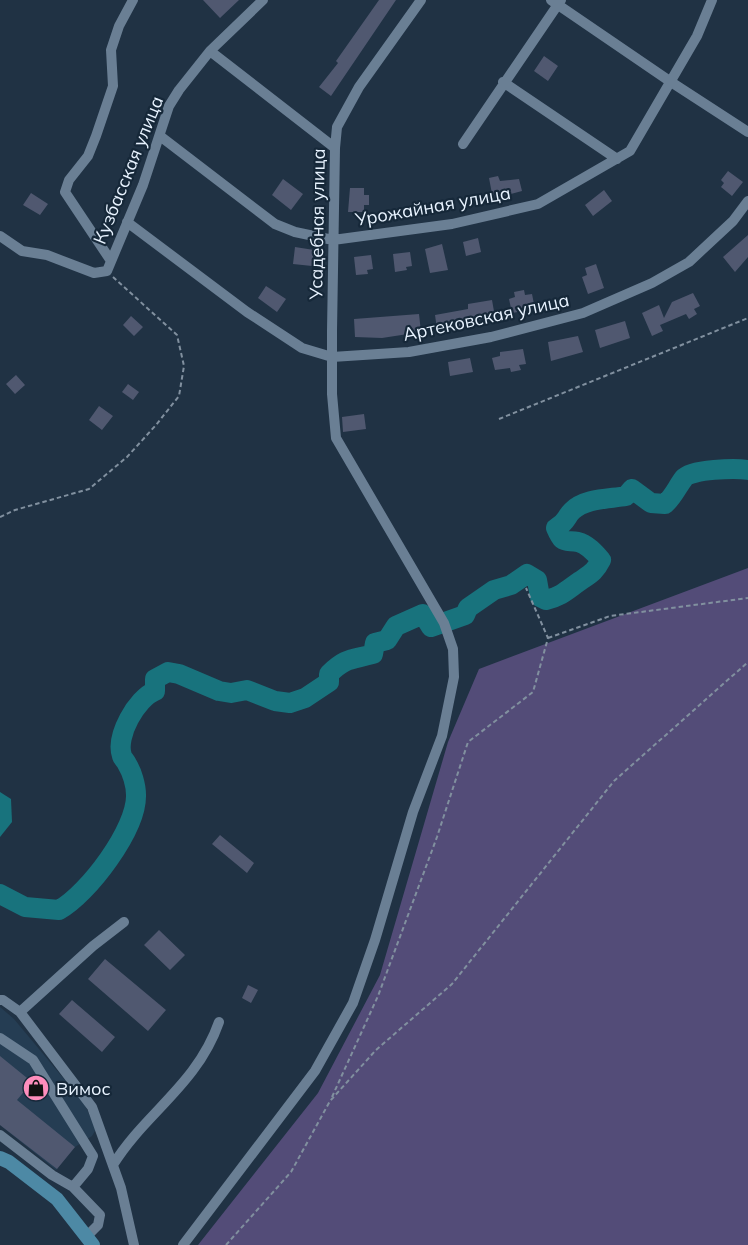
<svg xmlns="http://www.w3.org/2000/svg" width="748" height="1245" font-family="Mulish,sans-serif">
<rect width="100%" height="100%" fill="#203244"/>
<path fill="#253d53" d="M0 1007 14 1019 84 1103 96 1129 92 1136 75 1147 56 1170 0 1125Z"/>
<path fill="#534c78" d="M748 568V1245H198L318 1093 380 975 448 742 479 669Z"/>
<path fill="#18737d" d="M0 792 11 799 12 822 0 837Z"/>
<g fill="none" stroke-linecap="round" stroke-linejoin="round">
<path stroke="#18737d" stroke-width="20" d="M0 894 25 907 59 910C88 894 137 829 136 795 136 785 132 772 127 764 126 761 123 759 122 756 115 736 137 698 155 691V679L168 672 179 674 219 691 231 693 247 690 275 701 290 703 305 698 329 682V674C346 657 352 660 373 654L375 643 387 640 396 626 423 614 431 627 465 615 468 608 494 590 511 585 527 574 537 580 540 597 546 600C562 596 567 590 580 581 590 574 595 572 601 560 595 553 587 544 578 542 563 540 563 544 556 528 567 522 565 518 572 511 585 498 609 499 626 496L632 489 651 503 665 504C674 496 677 487 684 478 691 469 736 468 748 470"/>
</g>
<path fill="#505870" d="M203 0H239L220 18Z
M379 0H396L331 96 319 87 338 63 336 61Z
M544 56 558 66 548 81 534 71Z
M728 171 743 182 732 196 721 187 724 183 721 180Z
M498 176 500 181 519 179 522 191 493 199 489 178Z
M283 179 303 194 291 210 272 195Z
M350 188H364V195H369V205H364V212H348Z
M604 190 612 201 593 216 585 205Z
M31 193 48 204 40 215 23 205Z
M748 235V257L735 272 723 257Z
M478 238 481 252 466 256 463 242Z
M442 244 448 270 430 273 425 249Z
M295 247 314 250 312 266 293 264Z
M410 252 412 266 406 267 407 270 395 272 393 254Z
M371 255 373 269 367 270 368 274 356 275 354 257Z
M596 264 604 288 588 294 582 277 587 275 585 268Z
M266 286 286 299 277 312 258 298Z
M524 290 525 295 532 294 535 309 512 313 509 299 515 297 514 292Z
M693 293 700 306 694 309 697 314 689 319 686 314 660 325 663 331 652 336 642 313 659 305 664 318 672 302Z
M492 300 495 317 462 323 460 327 437 329 435 315 468 309V304Z
M419 314 421 332 382 338 355 337 354 319Z
M131 316 143 327 134 336 123 325Z
M625 321 630 338 600 348 595 330Z
M578 336 583 352 551 361 548 342Z
M523 349 526 364 519 365 521 370 511 372 510 368 495 370 492 358 500 356V352Z
M470 358 473 372 450 376 448 362Z
M16 375 25 385 15 394 6 384Z
M128 384 139 392 133 400 122 392Z
M99 406 113 416 102 430 89 420Z
M364 414 366 429 343 432 342 417Z
M220 835 254 863 247 873 212 844Z
M159 930 185 955 170 970 144 945Z
M105 959 166 1010 148 1031 88 979Z
M248 985 258 990 251 1003 242 998Z
M72 1000 115 1037 102 1052 59 1014Z
M0 1056 32 1082 17 1100 75 1147 57 1169 0 1125Z"/>
<g fill="none" stroke-linecap="round" stroke-linejoin="round">
<path stroke="#81909f" stroke-width="2" stroke-dasharray="4.5 3" stroke-linecap="butt" d="M499 419 748 318
M0 517 15 510 89 489 127 457 156 425 179 396 184 366 177 335 113 277
M548 638 610 616 748 598
M332 1097 378 996 437 837 468 742 533 692 548 638 526 588
M226 1245 291 1172 330 1101 376 1050 452 984 614 781 748 662"/>
<path stroke="#6a7f94" stroke-width="10" d="M551 0 671 82 748 132
M210 51 335 148
M503 82 617 159
M160 136 275 224 295 232 333 240 452 224 538 204 630 151 697 36 712 0
M463 144 561 0
M127 222 247 312 302 348 332 357 409 352 491 337 583 313 652 283 689 262 733 221 748 201
M0 236 22 251 47 255 94 273 107 271 143 185 169 106 179 90 210 51 263 0
M111 261 65 192 69 180 88 156 96 136 113 86 111 50 119 26 133 0
M0 1000H3L20 1012 92 1107 121 1188 134 1245
M20 1012 93 946 124 922
M0 1038 33 1060 93 1156 88 1169 73 1187
M0 1135 52 1175 73 1187 100 1215 98 1225 87 1236
M113 1165C145 1113 197 1085 219 1022
M183 1245 315 1071 353 1003 375 940 413 812 442 736 454 677 453 649 444 623 336 438 332 394V331L335 148 337 127 359 87 421 0"/>
<path stroke="#4d89a5" stroke-width="14" d="M0 1158 9 1162 57 1199 93 1245"/>
</g>
<defs>
<symbol id="shop-disc" viewBox="-11 -11 22 22"><circle r="9.5" fill="#fe8ebd" stroke="#162839"/><path d="M-5-2.5h2.3a2.7 3.5 0 0 1 5.4 0H5L5.5 6h-11ZM-1.5-2.5h3a1.5 2.3 0 0 0-3 0Z" fill="#111"/></symbol>
</defs>
<g fill-rule="evenodd">
<use href="#shop-disc" x="21" y="1073" width="30" height="30"/>
</g>
<g text-anchor="middle" dominant-baseline="central" stroke-width="4.5" stroke-linejoin="round" paint-order="stroke">
<g font-size="18" fill="#e8f3ff" stroke="#162839">
<text transform="translate(128 170) rotate(-68)">Кузбасская улица</text>
<text transform="translate(433 206) rotate(-10)">Урожайная улица</text>
<text transform="translate(317 224) rotate(-89)">Усадебная улица</text>
<text transform="translate(486 317) rotate(-12)">Артековская улица</text>
</g>
<g font-size="18" fill="#e8f3ff" stroke="#162839" text-anchor="start">
<text x="56" y="1088">Вимос</text>
</g>
</g>
</svg>
